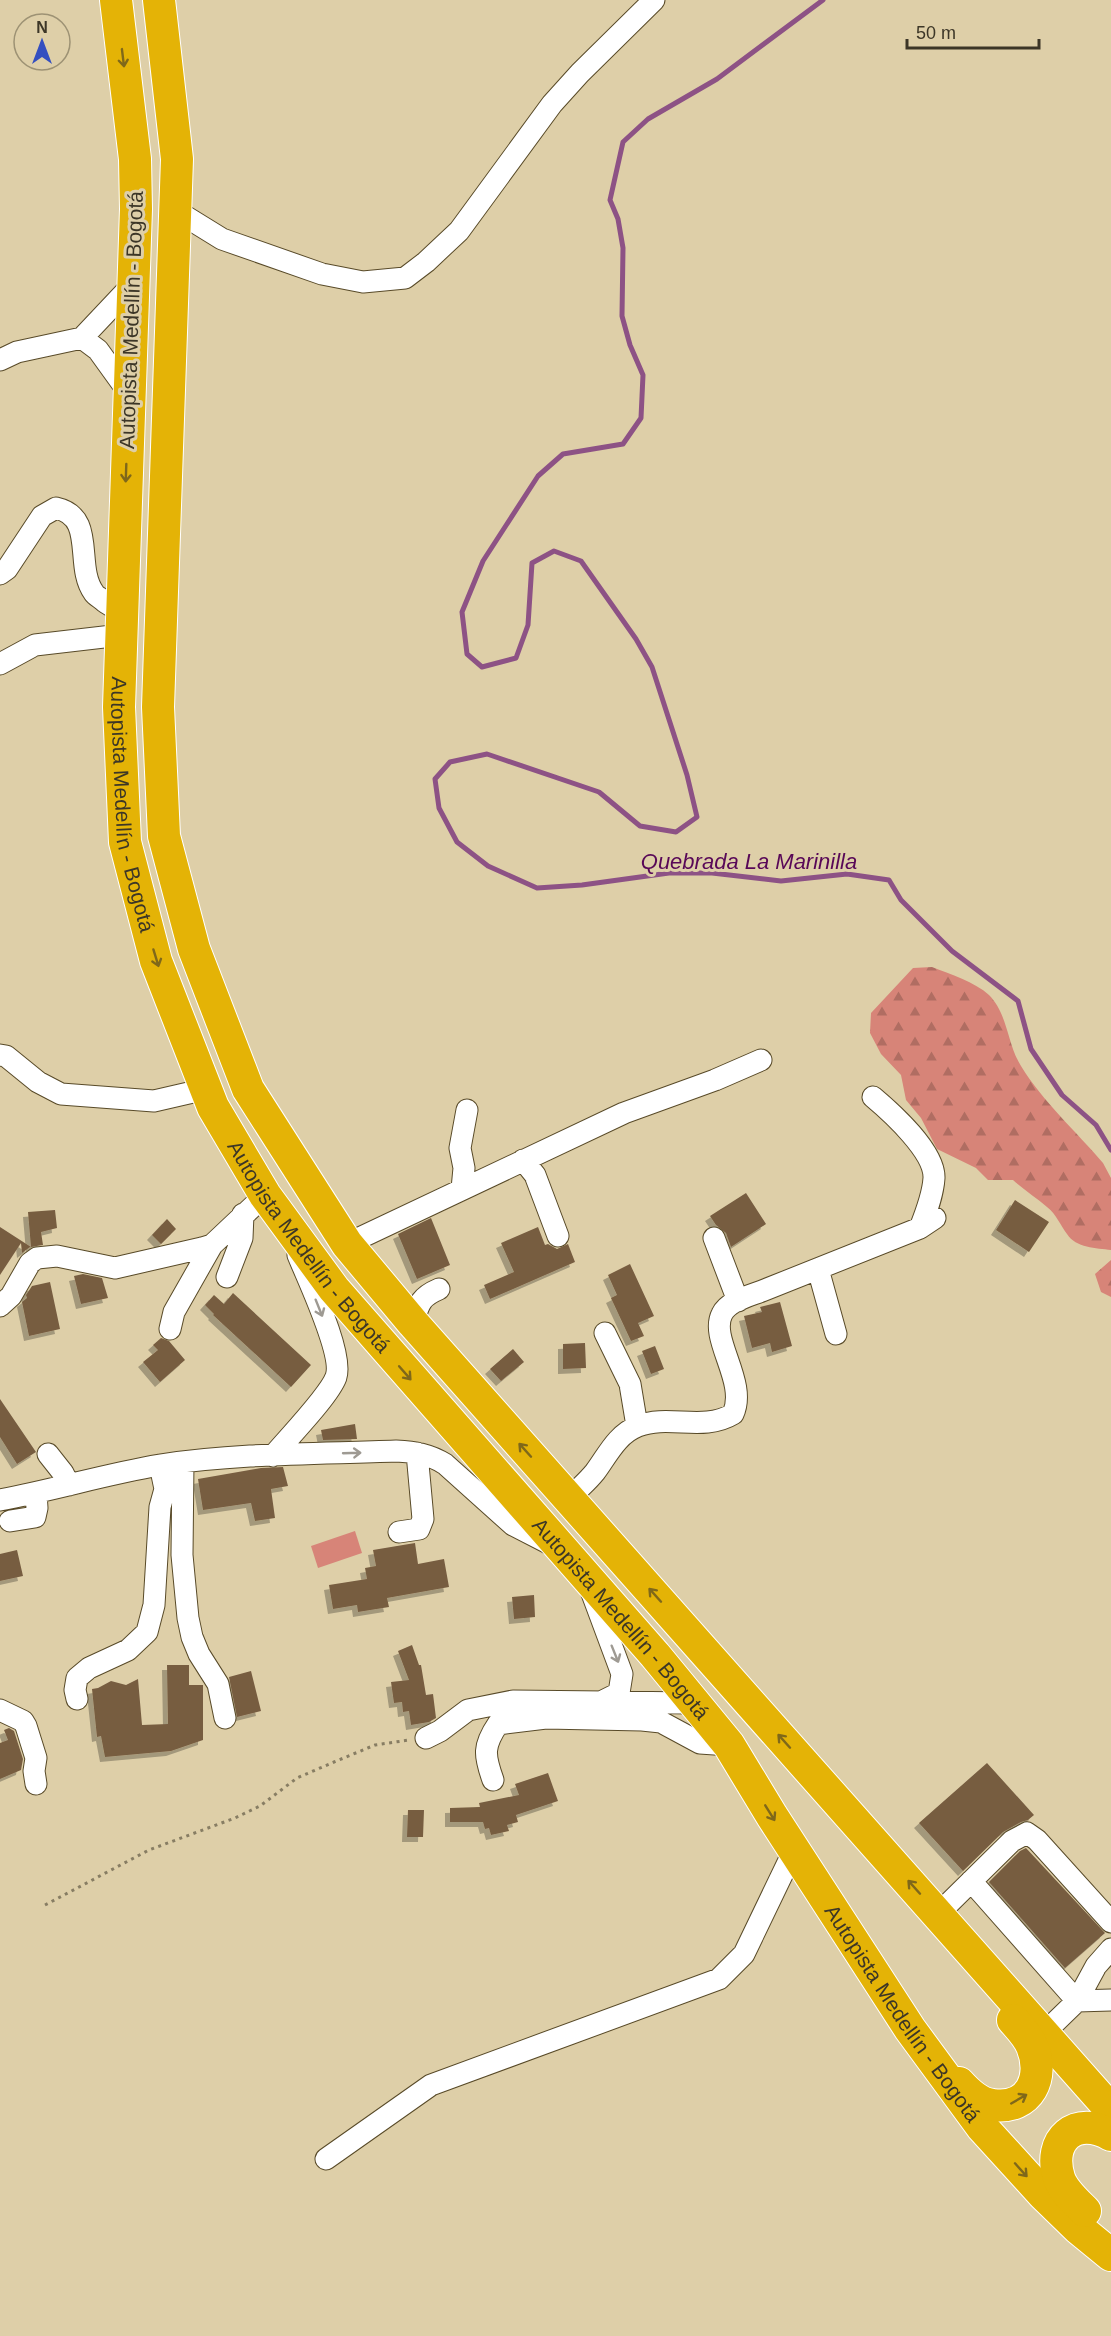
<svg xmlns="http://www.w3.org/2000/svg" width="1111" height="2336" font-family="Arial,sans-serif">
<defs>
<pattern id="forest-firs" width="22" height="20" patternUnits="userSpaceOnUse" patternTransform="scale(1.5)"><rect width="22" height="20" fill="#d78478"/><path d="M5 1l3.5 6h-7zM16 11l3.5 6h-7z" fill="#b06d62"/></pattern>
<filter id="shadow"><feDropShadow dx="-5" dy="5" stdDeviation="0" flood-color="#0004"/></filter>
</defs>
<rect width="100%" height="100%" fill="#decfa8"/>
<path fill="url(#forest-firs)" d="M932 967C950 974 975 982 989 995 1008 1014 1007 1044 1021 1066 1043 1102 1076 1131 1103 1163L1111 1178V1250C1096 1248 1076 1248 1067 1234 1060 1225 1057 1215 1047 1207 1037 1198 1024 1190 1013 1180H988L976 1168 937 1149 921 1118 906 1100 901 1075 881 1054 870 1033 871 1013 913 968Z
M1111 1260V1297L1101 1292 1095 1274Z"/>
<path fill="#d78478" d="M355 1531 362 1553 318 1568 311 1546Z"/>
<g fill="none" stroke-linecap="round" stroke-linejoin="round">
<path stroke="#8d5285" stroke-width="5" d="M823 0 717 79 648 119 623 142 610 200 618 219 623 248 622 316 630 345 643 375 641 418 623 444 563 454 538 476 483 561 462 612 467 654 482 667 516 658 528 625 532 563 554 551 581 561 636 639 652 667 687 775 697 817 676 832 640 826 599 792 487 754 450 762 435 779 439 808 457 842 488 866 537 888 582 885 669 873H712L781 881 847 874 889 880 901 900 952 951 1018 1001 1031 1049 1062 1095 1096 1125 1111 1150"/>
</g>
<path fill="#775d41" filter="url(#shadow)" d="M746 1193 766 1224 731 1247 726 1233 716 1225 710 1216Z
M1015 1200 1049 1222 1029 1252 996 1230Z
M55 1210 57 1228 41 1232 43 1245 30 1247 22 1253 21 1243 0 1275V1227L31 1247 28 1212Z
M431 1218 450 1265 417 1279 398 1234Z
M167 1219 176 1229 161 1244 152 1235Z
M538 1227 545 1245 548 1244 557 1249 568 1244 575 1262 490 1299 484 1285 514 1272 501 1243Z
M630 1264 654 1316 638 1323 644 1336 631 1341 611 1298 617 1295 608 1275Z
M83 1274 102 1278 108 1298 81 1304 74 1276Z
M50 1282 60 1329 29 1336 22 1302 27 1298 26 1295 32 1286Z
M233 1293 311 1365 291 1387 213 1315 214 1314 205 1305 214 1295 224 1304Z
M780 1302 792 1346 772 1352 770 1343 752 1348 744 1316 762 1312 760 1307Z
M161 1338 169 1341 185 1360 160 1382 143 1362 158 1350 153 1345Z
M585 1343 586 1368 563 1369V1344Z
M655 1346 664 1369 651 1374 642 1351Z
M513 1349 524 1362 501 1381 490 1369Z
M0 1399 36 1452 17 1464 0 1437Z
M355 1424 357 1439 323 1440 321 1430Z
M283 1467 288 1486 271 1489 275 1518 255 1521 251 1503 203 1510 198 1479 261 1468Z
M415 1543 418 1564 444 1559 449 1587 387 1598 389 1607 358 1612 357 1605 333 1609 329 1585 367 1579 365 1568 376 1566 373 1550Z
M17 1550 23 1576 0 1581V1554Z
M534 1595 535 1617 514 1619 512 1597Z
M412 1645 419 1665H421L426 1695 433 1694 436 1718 429 1722 411 1725 409 1711 403 1712 402 1702 394 1703 391 1682 409 1680 398 1651Z
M167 1665H189V1685H203V1740L171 1751 105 1757 101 1736 97 1737 92 1689 98 1688 111 1681 126 1685 138 1679 142 1725 168 1724Z
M251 1671 261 1711 237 1717 229 1677Z
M9 1728 14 1731 23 1759 21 1770 0 1779V1743L8 1740 4 1730Z
M987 1763 1034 1815 1028 1820 1021 1822 1003 1832 963 1871 919 1823Z
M548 1773 558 1801 516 1815 518 1822 507 1825 509 1831 491 1835 489 1828 485 1829 483 1822H450V1808L480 1807 479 1803 519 1795 515 1784Z
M408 1810H424L423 1837H407Z
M1026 1848 1105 1933 1065 1968 989 1882 1020 1851Z"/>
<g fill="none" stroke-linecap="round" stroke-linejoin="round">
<defs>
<path id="minor" d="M175 210 222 239 322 274 363 282 405 278 426 262 459 231 552 104 580 73 654 0
M82 338 98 350 129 393
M0 360 17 352 82 338 132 285
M0 574 7 569 42 516 56 508C97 517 74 566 94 593 96 596 102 599 105 602 111 606 115 609 122 610
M0 664 35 645 121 635
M0 1055 6 1056 38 1082 61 1094 154 1101 206 1089
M873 1097C892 1113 935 1152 934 1178 933 1195 926 1213 920 1228
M523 1160 535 1175 558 1236
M462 1189 464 1168 460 1148 467 1110
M714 1238 738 1301
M347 1244 624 1113 715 1080 761 1060
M818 1269 836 1334
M227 1277 242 1238 243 1214
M0 1306 11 1296 30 1263 37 1258 57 1256 115 1268 202 1248 212 1245 265 1195
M413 1323C419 1304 420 1297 439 1289
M170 1329 174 1312 212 1245
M605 1333 630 1384 637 1426
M48 1454 63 1473 69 1485
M273 1456C288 1438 329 1396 336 1377 344 1354 308 1280 298 1255
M183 1462 182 1555 188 1618 192 1637 199 1654 218 1684 225 1718
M569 1499C577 1490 587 1482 595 1472 607 1456 617 1434 638 1426 669 1414 703 1432 733 1414 748 1382 709 1339 722 1314 728 1301 749 1296 762 1291L920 1228 935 1218
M0 1500C54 1490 106 1474 160 1465 238 1453 318 1454 396 1451 415 1452 429 1454 445 1464L513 1525 552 1545
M10 1521 35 1517 37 1508 36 1493
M399 1532 419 1529 423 1519 417 1453
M590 1588 622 1674 619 1693 601 1702
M77 1699 75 1690 77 1678 89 1668 128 1650 147 1632 154 1605 160 1507 165 1489 160 1465
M0 1710 23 1721 26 1726 36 1758 34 1771 36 1784
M426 1738 440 1731 468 1710 513 1701 696 1703
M493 1780C484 1755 483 1746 498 1724L546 1718 642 1720 661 1722 700 1743 729 1745
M971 1881 1077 2001 1111 2000
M938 1914 1012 1841 1027 1833 1037 1840 1111 1922
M1044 2033 1077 2001 1096 1966 1111 1949
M326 2159 431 2085 719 1979 744 1954 794 1850"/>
<g id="highway">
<path id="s1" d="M116 0 135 159 136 209 119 707 125 842 156 961 213 1107 265 1195 334 1289 655 1655 729 1745 772 1816 910 2029 982 2127 1043 2194 1078 2228 1111 2255"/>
<path d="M159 0 177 159 158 707 164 836 194 949 248 1089 347 1244 413 1323 1111 2110"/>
<path d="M959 2083C968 2093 980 2104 993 2105 1030 2110 1045 2077 1032 2046 1028 2036 1020 2028 1013 2020"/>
<path d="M1085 2211C1076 2202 1063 2191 1059 2178 1047 2139 1076 2115 1111 2135"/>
</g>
</defs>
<use href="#minor" stroke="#584a28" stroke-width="23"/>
<use href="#highway" stroke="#fff" stroke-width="34"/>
<path stroke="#877d63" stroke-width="3" stroke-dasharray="3 4.5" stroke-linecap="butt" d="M45 1905 149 1850 235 1818 260 1806 297 1778 334 1762 375 1745 409 1740"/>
<use href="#minor" stroke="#fff" stroke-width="21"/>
<use href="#highway" stroke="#e4b306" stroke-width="32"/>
</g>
<defs><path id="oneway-shaft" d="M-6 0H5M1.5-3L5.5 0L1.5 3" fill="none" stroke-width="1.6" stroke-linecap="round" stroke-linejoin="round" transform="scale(1.5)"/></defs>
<g stroke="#7f681a">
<use href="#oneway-shaft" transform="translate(123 58) rotate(83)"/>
<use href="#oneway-shaft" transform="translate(126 473) rotate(92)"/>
<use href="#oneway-shaft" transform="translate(156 958) rotate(73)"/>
<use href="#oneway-shaft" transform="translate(405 1373) rotate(49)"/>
<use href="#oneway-shaft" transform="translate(525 1450) rotate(-132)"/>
<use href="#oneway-shaft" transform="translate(655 1595) rotate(-132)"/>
<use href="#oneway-shaft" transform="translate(784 1741) rotate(-132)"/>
<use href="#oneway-shaft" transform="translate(770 1813) rotate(58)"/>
<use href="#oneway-shaft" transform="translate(914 1887) rotate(-132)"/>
<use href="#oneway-shaft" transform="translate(1019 2099) rotate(-30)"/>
<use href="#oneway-shaft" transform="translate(1021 2170) rotate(48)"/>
</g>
<g stroke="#9e9a93">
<use href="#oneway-shaft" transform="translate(319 1308) rotate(68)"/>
<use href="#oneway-shaft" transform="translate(352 1453) rotate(-2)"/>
<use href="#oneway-shaft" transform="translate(615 1654) rotate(68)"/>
</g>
<g text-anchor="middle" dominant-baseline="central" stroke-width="6" stroke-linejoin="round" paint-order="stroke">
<g font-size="21" fill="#3c3627" stroke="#decfa8">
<text transform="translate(131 320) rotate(-88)">Autopista Medellín - Bogotá</text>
<text stroke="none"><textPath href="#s1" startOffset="807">Autopista Medellín - Bogotá</textPath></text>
<text stroke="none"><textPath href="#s1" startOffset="1293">Autopista Medellín - Bogotá</textPath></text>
<text stroke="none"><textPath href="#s1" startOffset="1779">Autopista Medellín - Bogotá</textPath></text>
<text stroke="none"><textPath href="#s1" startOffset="2265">Autopista Medellín - Bogotá</textPath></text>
</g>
<g font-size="22" font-style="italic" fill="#580857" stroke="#decfa8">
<text x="749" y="861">Quebrada La Marinilla</text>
</g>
</g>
<g transform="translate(42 42)"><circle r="28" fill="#decfa8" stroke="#9d9274" stroke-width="1.5"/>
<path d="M0-4.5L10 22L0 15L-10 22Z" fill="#344fc0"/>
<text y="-9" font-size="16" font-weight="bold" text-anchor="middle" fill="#3c3627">N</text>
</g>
<path d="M907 39v9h132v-9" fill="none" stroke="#3c3627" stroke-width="3"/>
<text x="916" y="39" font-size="18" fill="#3c3627" stroke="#decfa8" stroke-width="4.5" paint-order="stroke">50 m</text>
</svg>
